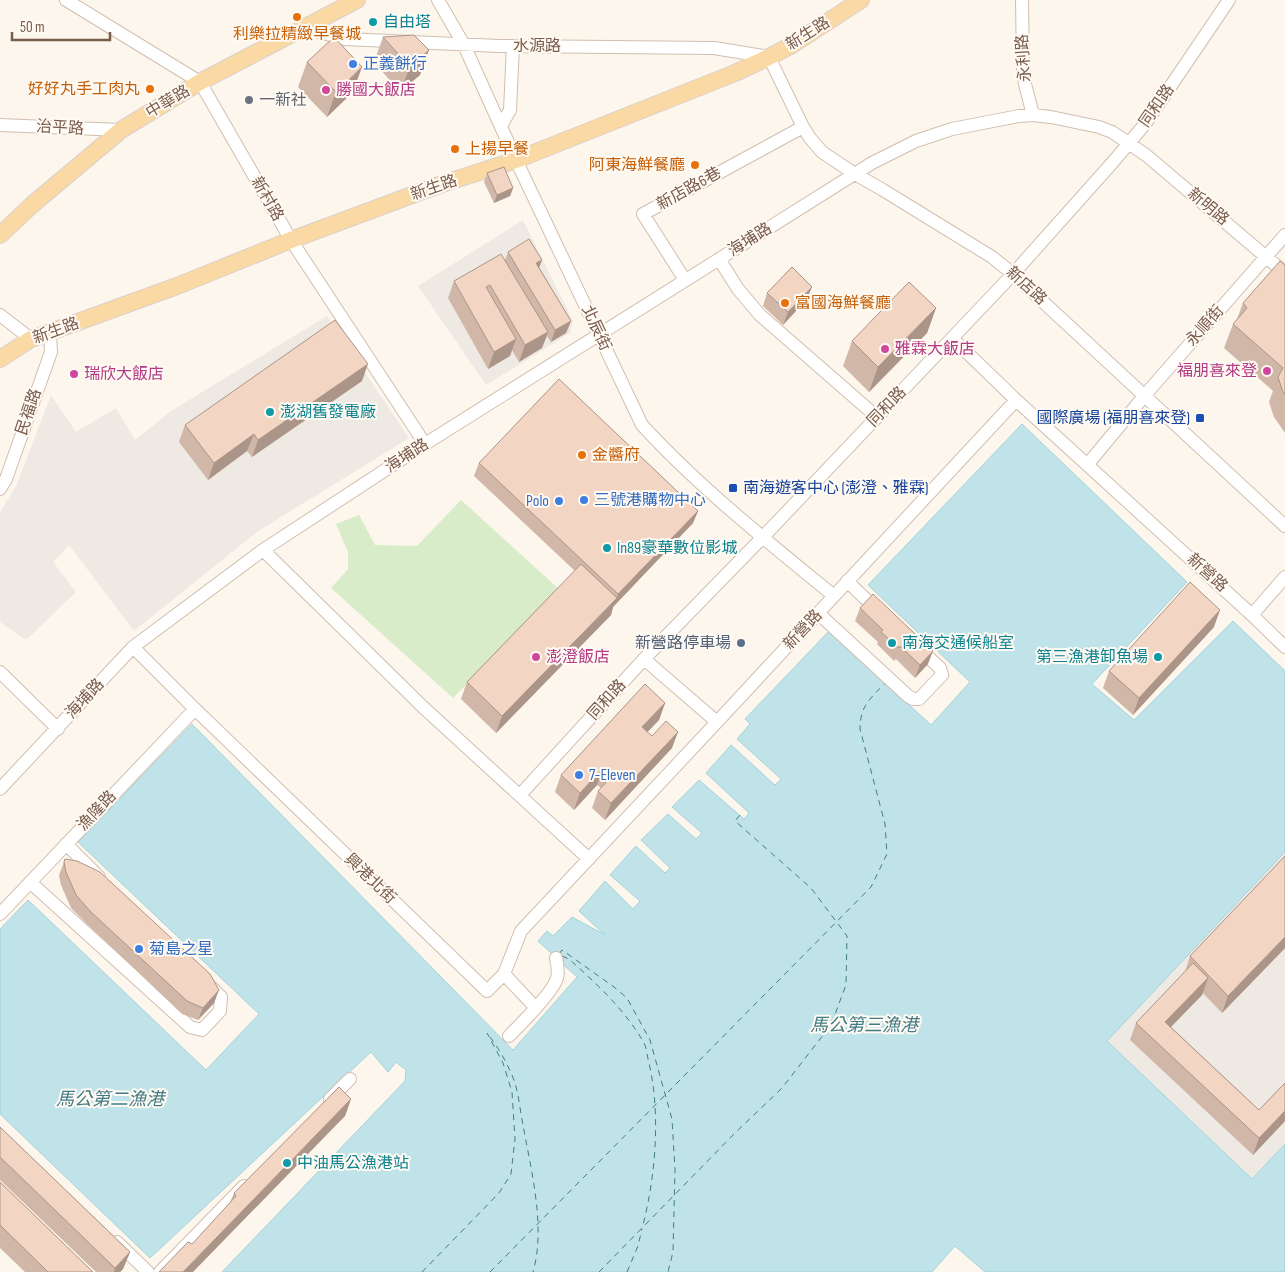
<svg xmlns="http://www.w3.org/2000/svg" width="1285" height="1272" font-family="'Sofia Sans Condensed','Noto Sans TC',sans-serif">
<rect width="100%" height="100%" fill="#fdf6ec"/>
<path fill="#efe9e4" d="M523 220 573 321 570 333 486 385 418 286Z
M327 316 409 438 257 532 134 631 69 545 53 562 76 592 26 640 0 622V512L17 484 51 395 76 432 116 408 135 440 171 411Z
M1285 852V1144L1252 1179 1107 1041Z"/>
<path fill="#d8ecc9" d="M461 500 559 589 453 698 331 588 348 569V552L336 524 359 515 375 545 417 546Z"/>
<path fill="#bfe3e8" stroke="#a5d3da" d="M1022 424 1187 582 1092 684 1134 720 1233 621 1285 671V852L1107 1041 1252 1179 1285 1144V1272H985L955 1246 932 1272H222L405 1081 406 1070 396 1062 388 1072 371 1052 150 1258 0 1114V929L28 900 206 1070 259 1014 78 842 192 724 513 1050 577 977 538 941 547 931 553 936 572 917 605 935 579 911 605 881 633 909 640 901 610 875 636 846 665 873 670 868 641 840 668 814 696 839 702 833 672 807 699 780 744 819 749 813 706 773 731 745 775 785 781 779 737 739 750 724 745 719 829 631 931 725 970 682 868 585Z"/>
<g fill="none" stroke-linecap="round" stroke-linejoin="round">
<path stroke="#437c86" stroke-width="1" stroke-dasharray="6 5" stroke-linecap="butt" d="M559 954 562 950 614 987 627 998 650 1040 672 1119 675 1170 673 1252 668 1272
M562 956 569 959C597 984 623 1008 643 1041 646 1046 647 1053 648 1059 661 1110 656 1174 643 1225
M490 1037C500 1050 508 1065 514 1080 519 1094 520 1111 523 1125 531 1170 546 1227 533 1272
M422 1272 499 1193 511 1174 515 1139 512 1092 503 1063 487 1033
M490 1272 871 887 887 854 885 824 860 729C860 706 870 699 885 683
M599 1272 735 1133 782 1088 831 1025 846 985 847 936 811 888 735 821 740 815
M627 1272 638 1246 642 1229"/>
<defs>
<path id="minor" d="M66 0 200 82 291 240 425 444
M438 0 464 45 516 160 642 425C700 488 768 542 834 596
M1022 0 1023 68 1025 84 1033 115
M304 28 345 39 499 46 714 48 769 57 803 127 810 138 822 152 855 174 883 190 992 257 1013 274 1285 526
M0 125 121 130
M501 126 510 110 513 46
M719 259 738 289 760 315 877 417
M685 280 643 214 803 127
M0 315 31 339
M953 339 1016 400 1252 615 1285 647
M1088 464 1145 395 1285 235
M0 489 6 479 51 352 50 333
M263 550 424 708 589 859
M847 581 879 612
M818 613 908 696 913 699H919L942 675 940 668 917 647
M1252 615 1285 577
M133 647 195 709 487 991 504 974 521 931 717 722 1016 400
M644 659 717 722
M0 672 58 729
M0 789 133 647 263 550 425 444 872 163 916 141 952 129 1019 116 1033 115 1051 117 1099 127 1112 132 1146 155 1285 273
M520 795 644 659 763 537 1013 274 1113 162 1145 124 1229 0
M66 844 99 877
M30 882 190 1027 202 1030 220 1011 221 997 206 982
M0 914 195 709
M504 974 536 1008
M509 1036C520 1025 554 991 557 978 559 972 557 964 556 958
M330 1099 350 1079
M117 1242 148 1272
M160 1272 244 1186"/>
<path id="major" d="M0 235 33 204 121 130 200 82 357 0
M0 359 31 339 177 286 291 240 439 185 516 160 735 73 769 57 792 45 861 0"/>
</defs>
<use href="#minor" stroke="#d1beb0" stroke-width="14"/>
<use href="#major" stroke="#dad1cd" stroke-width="18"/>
<use href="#minor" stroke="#fff" stroke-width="12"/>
<use href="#major" stroke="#fbd9a5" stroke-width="16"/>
</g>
<path fill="#d1b7a8" d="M383 37 420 75 400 92 374 62Z
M307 62 353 92 327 117 298 87Z
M487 173 513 188 510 196 494 203 484 182Z
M508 252 539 267 571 321 566 333 551 342 547 336 542 348 519 362 512 350 510 356 488 369 448 298 454 281 505 260Z
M1285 265V433L1274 417 1269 402 1273 391 1224 348 1233 324 1237 319 1243 303Z
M767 293 807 299 783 325 763 306Z
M936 308 927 333 869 392 843 366 852 341Z
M362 381 252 457 247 451 208 480 179 442 185 425Z
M479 463 698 511 693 523 613 607 611 615 496 733 461 699 467 682 575 571 474 476Z
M860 608 928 664 915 678 896 659 894 661 877 644 878 642 855 621Z
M1214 627 1133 715 1103 688 1109 671Z
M665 703 659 720 647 732 652 736 672 748 605 820 592 808 598 791 601 788 597 785 574 810 555 792 561 775Z
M1285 856V948L1222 1013 1203 993 1202 995 1171 1027 1259 1110 1285 1083V1121L1253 1155 1130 1040 1136 1023 1185 972 1190 956Z
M64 862 214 1003 198 1020 182 1014 87 924 71 908 61 885 59 875Z
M351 1099 345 1116 230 1202 234 1193Z
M0 1127 130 1252 123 1269 120 1272H96L0 1180Z
M0 1182 93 1272H25L0 1248Z"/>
<path fill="#aa9588" d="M429 50 420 75 400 92 410 67Z
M362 67 353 92 327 117 336 92Z
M513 188 510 196 494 203 497 195Z
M542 260 537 273 536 263Z
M812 287 807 299 783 325 788 312Z
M936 308 927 333 869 392 878 367Z
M571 321 566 333 551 342 555 330Z
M548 332 542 348 519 362 525 345Z
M516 339 510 356 488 369 494 352Z
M368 364 362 381 252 457 258 440Z
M254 434 247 451 208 480 214 463Z
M698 511 693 523 613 607 611 615 496 733 502 716 617 598 618 594Z
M1220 610 1214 627 1133 715 1139 698Z
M933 651 928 664 915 678 920 665Z
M665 703 659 720 636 744 642 727Z
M678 732 672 748 605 820 611 803Z
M603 768 597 785 574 810 580 793Z
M1285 937V948L1222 1013 1228 996Z
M1208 978 1202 995 1159 1039 1165 1022Z
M219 990 214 1003 198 1020 203 1008Z
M351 1099 345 1116 193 1272H183Z
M1285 1111V1121L1253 1155 1259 1138Z
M130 1252 123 1269 120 1272H114L115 1268Z"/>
<path fill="#f3d5c3" stroke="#aa9588" d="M414 35 429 50 410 67 383 37Z
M334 37 362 67 336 92 307 62Z
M504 167 513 188 497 195 487 173Z
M529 239 542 260 536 263 571 321 555 330 508 252Z
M501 254 548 332 525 345 490 285 486 287 516 339 494 352 454 281Z
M1280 261 1285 265V395L1283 392 1278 377 1283 368 1233 324 1247 308 1243 303Z
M792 267 812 287 788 312 767 293Z
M909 282 936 308 878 367 852 341Z
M335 320 368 364 258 440 254 434 214 463 185 425Z
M559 379 698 511 618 594 479 463Z
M581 564 617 598 502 716 467 682Z
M1190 582 1220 610 1139 698 1109 671Z
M873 594 933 651 920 665 900 646 899 648 881 632 883 630 860 608Z
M645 684 665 703 642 727 652 736 666 721 678 732 611 803 598 791 612 776 603 768 580 793 561 775Z
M1285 856V937L1228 996 1190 956Z
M65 859 77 861 100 872 210 974 219 990 203 1008 187 1001 91 912 76 895 66 872 64 862Z
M1193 963 1208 978 1165 1022 1259 1110 1285 1083V1111L1259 1138 1136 1023Z
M339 1087 351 1099 183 1272H159L188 1242 192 1244 236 1196 234 1193Z
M0 1127 130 1252 115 1268 0 1157Z
M0 1182 93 1272H48L0 1225Z"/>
<g fill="#e8710a" stroke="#fffaf3" stroke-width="2">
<circle cx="297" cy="17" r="5"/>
<circle cx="150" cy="89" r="5"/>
<circle cx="455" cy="149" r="5"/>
<circle cx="695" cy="165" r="5"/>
<circle cx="785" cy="303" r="5"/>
<circle cx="582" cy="455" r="5"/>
</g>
<g fill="#0f9aa8" stroke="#fffaf3" stroke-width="2">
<circle cx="373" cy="22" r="5"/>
<circle cx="270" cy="412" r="5"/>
<circle cx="607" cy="548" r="5"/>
<circle cx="892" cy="643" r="5"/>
<circle cx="1158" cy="657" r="5"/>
<circle cx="287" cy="1163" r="5"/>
</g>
<g fill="#3f7fe0" stroke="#fffaf3" stroke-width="2">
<circle cx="353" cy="64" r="5"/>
<circle cx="584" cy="500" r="5"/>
<circle cx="559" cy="501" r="5"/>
<circle cx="579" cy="775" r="5"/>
<circle cx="139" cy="949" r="5"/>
</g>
<g fill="#d1479c" stroke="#fffaf3" stroke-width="2">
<circle cx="326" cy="90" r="5"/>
<circle cx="885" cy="349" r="5"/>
<circle cx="1267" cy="371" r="5"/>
<circle cx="74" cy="374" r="5"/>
<circle cx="536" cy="657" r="5"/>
</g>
<circle fill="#6b7280" stroke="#fffaf3" stroke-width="2" cx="249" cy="100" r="5"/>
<g fill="#1a4fb4" stroke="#fffaf3" stroke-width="2">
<rect x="1195" y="413" width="10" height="10" rx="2.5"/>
<rect x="728" y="483" width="10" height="10" rx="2.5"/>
</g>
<circle fill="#5c6f8a" stroke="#fffaf3" stroke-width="2" cx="741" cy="643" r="5"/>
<g text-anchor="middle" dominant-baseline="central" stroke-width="4" stroke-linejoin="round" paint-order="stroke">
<g font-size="16" fill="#0d838f" stroke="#fffaf3" text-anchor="start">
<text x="383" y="22">自由塔</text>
<text x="280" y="412">澎湖舊發電廠</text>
<text x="617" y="548">In89豪華數位影城</text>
<text x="902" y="643">南海交通候船室</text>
<text x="1148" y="657" text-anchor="end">第三漁港卸魚場</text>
<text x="297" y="1163">中油馬公漁港站</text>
</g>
<g font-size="16" fill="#c56008" stroke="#fffaf3" text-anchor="start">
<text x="297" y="34" text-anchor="middle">利樂拉精緻早餐城</text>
<text x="140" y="89" text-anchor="end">好好丸手工肉丸</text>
<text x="465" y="149">上揚早餐</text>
<text x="685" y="165" text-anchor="end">阿東海鮮餐廳</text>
<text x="795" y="303">富國海鮮餐廳</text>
<text x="592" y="455">金醬府</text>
</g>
<g font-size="16" fill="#7a5c4d" stroke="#fffaf3">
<text transform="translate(808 34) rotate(-32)">新生路</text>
<text x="537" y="46">水源路</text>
<text transform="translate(1024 58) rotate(-94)">永利路</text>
<text transform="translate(168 102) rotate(-31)">中華路</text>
<text transform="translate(1157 106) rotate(-55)">同和路</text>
<text transform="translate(60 128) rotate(3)">治平路</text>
<text transform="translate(434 188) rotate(-19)">新生路</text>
<text transform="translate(689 189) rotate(-29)">新店路6巷</text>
<text transform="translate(267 199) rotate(60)">新村路</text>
<text transform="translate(1208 207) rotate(40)">新明路</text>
<text transform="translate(750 240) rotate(-32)">海埔路</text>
<text transform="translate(1026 286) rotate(42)">新店路</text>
<text transform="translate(1205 326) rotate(-49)">永順街</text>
<text transform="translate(596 328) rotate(65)">北辰街</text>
<text transform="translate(56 331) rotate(-20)">新生路</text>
<text transform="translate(887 407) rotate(-46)">同和路</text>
<text transform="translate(29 412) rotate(-71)">民福路</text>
<text transform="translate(407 456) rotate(-33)">海埔路</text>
<text transform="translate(1207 573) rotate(42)">新營路</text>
<text transform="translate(803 630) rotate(-47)">新營路</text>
<text transform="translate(85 699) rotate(-47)">海埔路</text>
<text transform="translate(607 700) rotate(-48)">同和路</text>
<text transform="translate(97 811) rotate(-46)">漁隆路</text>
<text transform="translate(370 879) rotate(44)">興港北街</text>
</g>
<g font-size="16" fill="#366cbe" stroke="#fffaf3" text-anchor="start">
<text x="363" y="64">正義餅行</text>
<text x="594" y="500">三號港購物中心</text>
<text x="549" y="501" text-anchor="end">Polo</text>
<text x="589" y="775">7-Eleven</text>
<text x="149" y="949">菊島之星</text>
</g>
<g font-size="16" fill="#b23c85" stroke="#fffaf3" text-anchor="start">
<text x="336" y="90">勝國大飯店</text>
<text x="895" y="349">雅霖大飯店</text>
<text x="1257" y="371" text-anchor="end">福朋喜來登</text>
<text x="84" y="374">瑞欣大飯店</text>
<text x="546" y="657">澎澄飯店</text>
</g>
<g font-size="16" fill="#5b616d" stroke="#fffaf3" text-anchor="start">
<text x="259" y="100">一新社</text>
</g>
<g font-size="16" fill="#164399" stroke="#fffaf3" text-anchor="end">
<text x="1190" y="418">國際廣場 (福朋喜來登)</text>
<text x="743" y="488" text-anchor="start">南海遊客中心 (澎澄、雅霖)</text>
</g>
<g font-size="16" fill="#4e5e75" stroke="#fffaf3" text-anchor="end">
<text x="731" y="643">新營路停車場</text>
</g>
<g font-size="18" font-style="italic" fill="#437c86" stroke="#fffaf3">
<text x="864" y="1025">馬公第三漁港</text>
<text x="110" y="1099">馬公第二漁港</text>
</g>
</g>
<path d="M12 32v8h98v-8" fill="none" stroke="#7a5c4d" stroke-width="2.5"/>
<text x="20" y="32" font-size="15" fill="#7a5c4d" stroke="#fffaf3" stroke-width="4" paint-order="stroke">50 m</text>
</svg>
